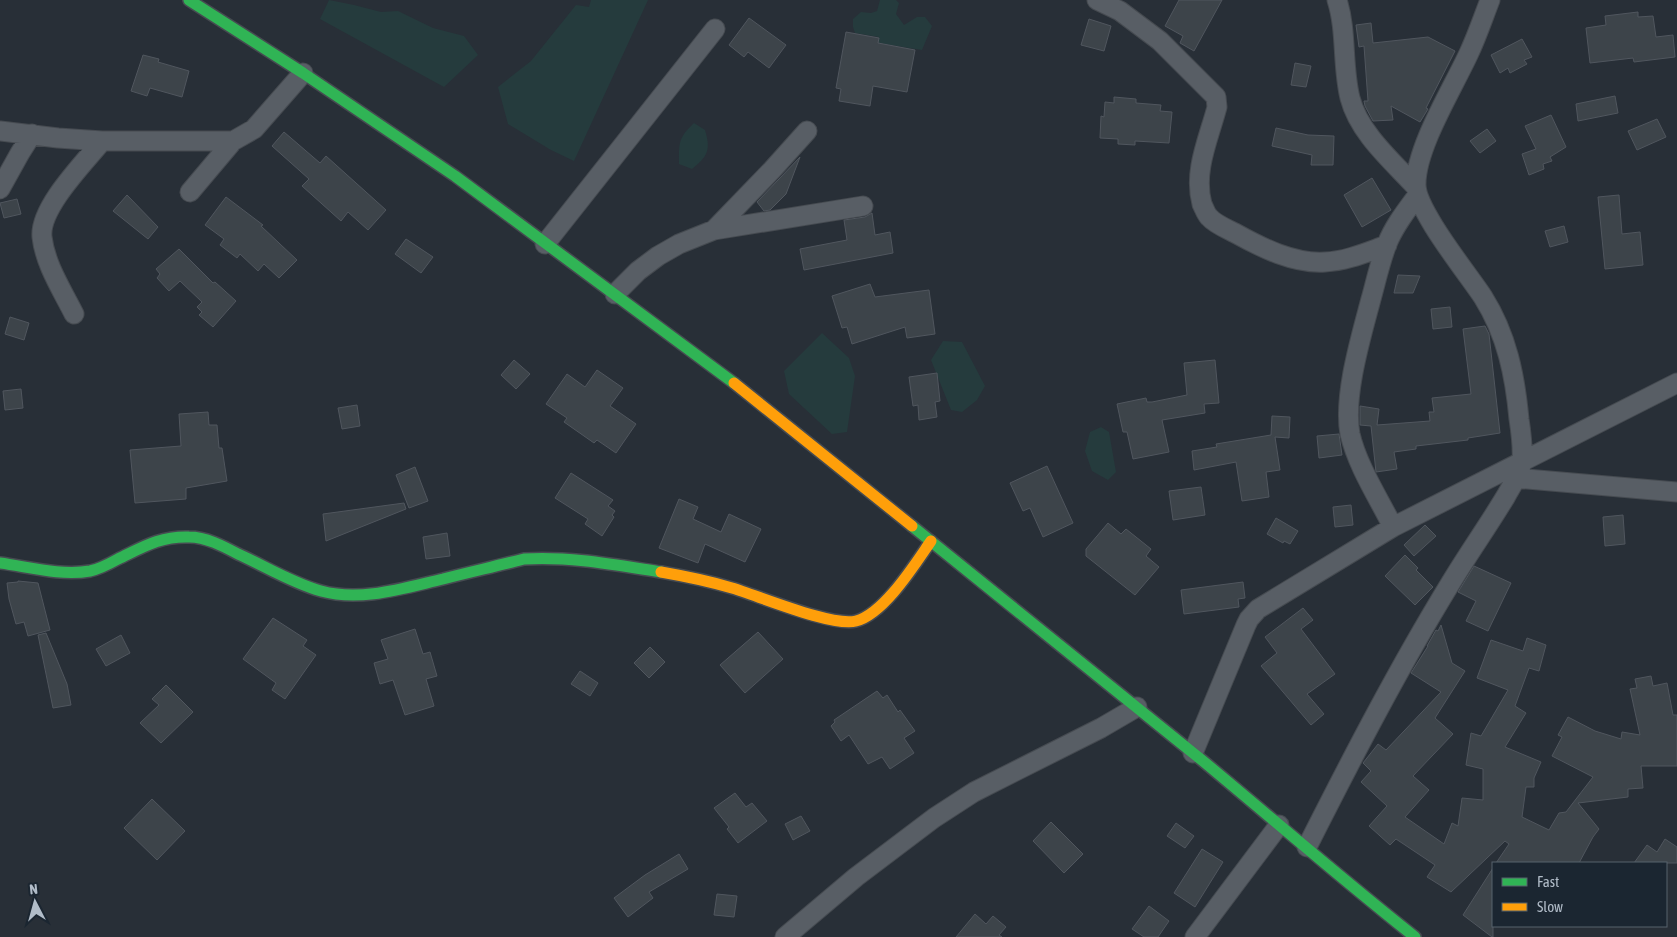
<svg xmlns="http://www.w3.org/2000/svg" width="1677" height="937" font-family="'Asap Condensed',sans-serif">
<rect width="100%" height="100%" fill="#282f37"/>
<path fill="#253b3d" d="M329 0 354 5 381 12 398 11 433 28 464 36 478 55 444 87 320 19Z
M591 0H648L574 161 551 150 508 124 498 87 531 61 576 5 589 7Z
M880 0H896L899 3 896 14 904 25 917 17H925L932 26 922 50 878 43 879 37 855 33 853 27V19L861 12 871 13 877 11Z
M694 123 705 130C711 150 708 156 692 169L679 164C679 143 678 138 694 123Z
M822 333 849 358 855 376 847 432 832 434 789 394 784 371Z
M943 341 962 342 985 386 977 400 962 412 951 410 931 360Z
M1101 427 1109 432 1116 472 1108 480 1092 471 1085 451 1090 432Z"/>
<path fill="#3d444a" stroke="#50565e" d="M1179 0H1222L1194 51 1180 43 1183 36 1165 26Z
M1638 12V17L1653 16 1656 37 1673 35 1675 57 1634 62 1633 58 1590 63 1586 28 1606 25 1605 16Z
M749 18 786 45 769 68 748 52 744 57 729 45Z
M1089 19 1111 26 1104 51 1081 45Z
M1371 23 1373 43 1428 37 1455 51 1426 108 1428 109 1420 122 1391 106 1393 120 1373 121 1365 106 1364 101H1368L1364 46 1359 47 1356 25Z
M846 32 879 38 878 43 915 50 907 92 873 86 870 106 839 101 841 89 836 88Z
M1522 39 1532 57 1524 60 1527 64 1510 73 1508 68 1500 73 1491 55Z
M143 55 159 59 158 62 189 71 182 97 150 88 147 96 131 91Z
M1295 63 1311 66 1306 87 1291 85Z
M1615 96 1618 113 1578 121 1576 104Z
M1114 97 1136 99V103L1161 105 1160 111 1172 112 1169 143 1135 141V145L1118 144V139L1100 138 1101 116 1104 117 1105 102 1114 103Z
M1551 115 1566 147 1550 157 1552 161 1543 164 1544 169 1529 175 1522 154 1536 149 1525 126Z
M1657 119 1666 137 1637 150 1628 131Z
M1276 128 1308 135 1334 136 1333 165H1311L1312 155 1272 146Z
M1487 129 1496 141 1480 153 1470 141Z
M284 132 320 163 326 156 386 210 368 230 348 212 341 221 302 186 309 179 272 146Z
M800 157 786 194 770 210 764 211 757 202Z
M1372 178 1391 210 1362 227 1344 195Z
M127 195 158 227 148 239 113 211Z
M1619 195 1622 234 1640 232 1643 265 1605 269 1598 197Z
M226 197 263 225 261 226 297 260 279 278 264 264 258 271 240 254 237 258 220 245 224 239 205 225Z
M17 199 21 214 4 218 0 203Z
M872 213 875 235 890 232 893 253 804 270 800 249 847 240 844 220 865 217Z
M1564 226 1568 242 1550 247 1545 231Z
M406 239 433 257 421 273 395 254Z
M179 249 213 283 215 282 236 301 213 327 199 315 202 312 197 307 202 302 180 281 169 291 157 278 160 274 156 269Z
M1398 275 1420 276 1413 293H1394Z
M870 284 875 297 929 290 935 334 907 338 905 327 852 344 847 327 842 328 832 296Z
M1450 307 1452 327 1433 329 1431 309Z
M10 317 29 323 24 340 5 334Z
M1485 326 1489 334 1500 433 1468 438V440L1416 446V449L1394 452 1397 469 1376 472 1371 426 1360 425V406L1379 409 1377 425 1430 421 1429 412H1434L1432 398 1471 394 1463 329Z
M514 360 530 374 516 389 501 375Z
M1215 360 1219 403 1204 404 1205 413 1162 420 1169 452 1133 459 1127 432H1123L1117 404 1146 398 1147 402H1152L1187 395 1184 363Z
M597 370 623 388 610 406 636 424 616 453 597 440 594 443 564 422 567 418 546 404 567 374 585 387Z
M937 373 940 401 935 402 937 417 919 420 918 405 913 406 909 377Z
M21 389 23 408 5 410 3 391Z
M357 405 360 426 342 429 338 408Z
M208 412 209 425H217L219 448H222L227 481 186 488V499L135 503 130 450 181 446 179 414Z
M1272 416 1290 417 1289 438 1275 437 1280 470 1266 472 1269 497 1242 501 1236 462 1194 470 1192 451 1217 447 1216 444 1271 435Z
M1339 434 1342 455 1319 458 1317 436Z
M1047 466 1073 523 1043 537 1030 508 1023 511 1010 483Z
M415 467 428 501 409 508 396 475Z
M571 473 613 500 608 506 615 511 612 515 614 517 602 536 585 524 588 519 555 498Z
M1201 487 1205 515 1173 520 1169 491Z
M679 499 698 507 693 519 721 532 729 514 761 529 745 562 705 544 698 563 659 548Z
M404 503 406 509 326 541 323 514Z
M1351 505 1353 525 1335 527 1333 507Z
M1623 515 1625 544 1605 546 1603 517Z
M1276 518 1298 531 1290 544 1284 541 1283 543 1267 534Z
M1108 523 1121 534 1126 529 1151 549 1146 556 1159 567 1135 595 1086 556V549Z
M1425 525 1436 536 1414 556 1404 545Z
M447 533 450 556 426 559 423 537Z
M1405 555 1418 568 1416 570 1433 587 1415 605 1385 576Z
M1474 566 1511 583 1488 631 1466 621 1476 601 1458 592Z
M18 581 38 583 50 630 28 636 24 622 16 624 9 599 7 583 18 582Z
M1243 582 1245 598 1238 599 1239 607 1184 614 1181 590Z
M1303 608 1313 620 1301 629 1335 674 1307 694 1324 714 1311 725 1261 666 1277 653 1265 637Z
M273 618 307 640 303 646 316 655 285 699 272 690 276 683 243 659Z
M1441 625 1452 663 1465 671 1435 718 1453 734 1413 776 1429 790 1405 817 1444 844 1452 823 1458 826 1462 798 1483 800V769L1466 765 1471 733 1481 736 1508 690 1477 678 1491 640 1523 651 1527 638 1546 645 1539 671 1529 668 1515 706 1526 713 1505 747 1541 762 1534 778V787H1526L1522 817 1549 830 1559 813 1566 812 1593 777 1552 756 1562 737 1558 735 1568 717 1595 731 1621 739 1622 732 1640 735 1630 689 1637 688 1635 679 1651 676 1653 686 1667 683 1673 715H1677V766H1641L1643 788 1628 789V797L1578 803 1599 829 1593 837 1579 863H1496L1509 844 1505 841 1451 892 1427 877 1435 865 1396 839 1390 845 1369 826 1387 806 1361 782 1371 771 1363 763 1378 744 1386 750 1441 692 1411 673 1428 646H1427L1436 630 1438 631Z
M415 629 423 654 430 652 437 676 426 679 434 706 405 715 393 680 380 684 374 663 388 659 381 640Z
M758 632 783 659 745 693 720 665Z
M46 633 67 684 71 705 53 708 38 635Z
M121 635 130 653 106 666 96 649Z
M650 647 665 662 649 678 634 663Z
M580 671 598 683 590 696 571 684Z
M166 685 193 712 161 743 140 723 159 705 152 699Z
M877 691 883 698 887 695 898 712 900 710 915 731 904 738 914 753 890 769 882 757 868 764 849 735 841 741 831 726 835 722 834 720Z
M735 793 746 807 752 803 767 821 738 843 727 829 729 827 714 808Z
M152 799 185 831 157 860 124 828Z
M801 816 810 831 793 840 785 824Z
M1051 822 1083 854 1064 873 1033 841Z
M1176 823 1194 836 1185 848 1167 836Z
M1665 839 1677 847V863H1634L1647 845 1657 852Z
M1202 849 1223 862 1195 907 1174 893Z
M679 854 688 869 649 892 653 898 628 917 614 898 645 875Z
M1493 868V937H1492L1463 915Z
M717 894 737 896 734 917 714 915Z
M1149 906 1169 921 1158 937H1144L1132 929Z
M975 914 986 924 993 916 1006 927 999 935 1002 937H956Z"/>
<g fill="none" stroke-linecap="round" stroke-linejoin="round">
<defs>
<path id="street" d="M1097 0 1120 11 1160 41 1216 97 1217 107C1209 138 1193 171 1202 204 1204 208 1206 214 1209 217 1215 224 1227 229 1235 233 1262 248 1294 264 1325 262 1347 261 1367 252 1387 245
M1337 0C1347 31 1342 66 1350 98 1359 133 1392 161 1415 186
M0 131 58 138 102 141H233L254 129 303 73
M0 189 20 153 32 134
M190 192 233 141
M714 230 772 170 807 131
M545 244 715 29
M615 294 638 271 658 256 679 244 714 230 863 206
M74 314C62 290 45 264 42 237 39 208 84 163 102 141
M1516 478 1677 492
M1393 527C1379 499 1357 465 1350 434 1343 396 1361 337 1371 299 1376 281 1380 262 1387 244 1394 226 1406 211 1417 196
M1193 753 1246 625 1249 619 1258 609 1393 527 1677 383
M1307 847C1352 758 1398 669 1450 584 1468 554 1488 526 1506 496 1512 485 1520 474 1522 462 1523 448 1521 432 1519 419 1515 376 1507 335 1483 297 1468 274 1415 209 1416 184 1416 147 1453 88 1469 53 1477 36 1483 18 1490 0
M785 937 856 877 934 818 974 792 1101 728 1137 707
M1195 937 1279 825"/>
<path id="fast" d="M189 0 303 73 455 176 734 383
M912 526C1009 604 1106 682 1203 761 1274 820 1343 880 1415 937
M0 563C29 567 61 576 90 571 100 569 109 564 118 559 143 547 160 536 189 537 206 537 223 546 238 554 265 566 292 583 321 591 361 602 404 588 443 579 470 572 497 566 524 559 569 556 616 565 661 572"/>
<path id="slow" d="M734 383 912 526
M661 572C684 576 709 581 732 588 759 596 832 627 856 621 884 614 915 564 931 541"/>
</defs>
<use href="#street" stroke="#464b51" stroke-width="21"/>
<use href="#fast" stroke="#464b51" stroke-width="14"/>
<use href="#slow" stroke="#464b51" stroke-width="14"/>
<use href="#street" stroke="#585e65" stroke-width="19"/>
<use href="#fast" stroke="#30b455" stroke-width="11"/>
<use href="#slow" stroke="#ff9f0a" stroke-width="11"/>
</g>
<rect x="1492" y="862" width="175" height="65" fill="#1b2631" stroke="#57626d"/>
<rect x="1502" y="878" width="25" height="8" fill="#30b455" stroke="#57626d"/>
<text x="1537" y="887" font-size="15" fill="#b1bcc8">Fast</text>
<rect x="1502" y="903" width="25" height="8" fill="#ff9f0a" stroke="#57626d"/>
<text x="1537" y="912" font-size="15" fill="#b1bcc8">Slow</text>
<g transform="translate(35 902) rotate(354)" stroke="#1b2631" stroke-width="4" paint-order="stroke">
<path d="M0-4L9 19L0 12L-9 19Z" fill="#b1bcc8"/>
<text y="-8" font-size="14" font-weight="bold" text-anchor="middle" fill="#b1bcc8">N</text>
</g>
</svg>
